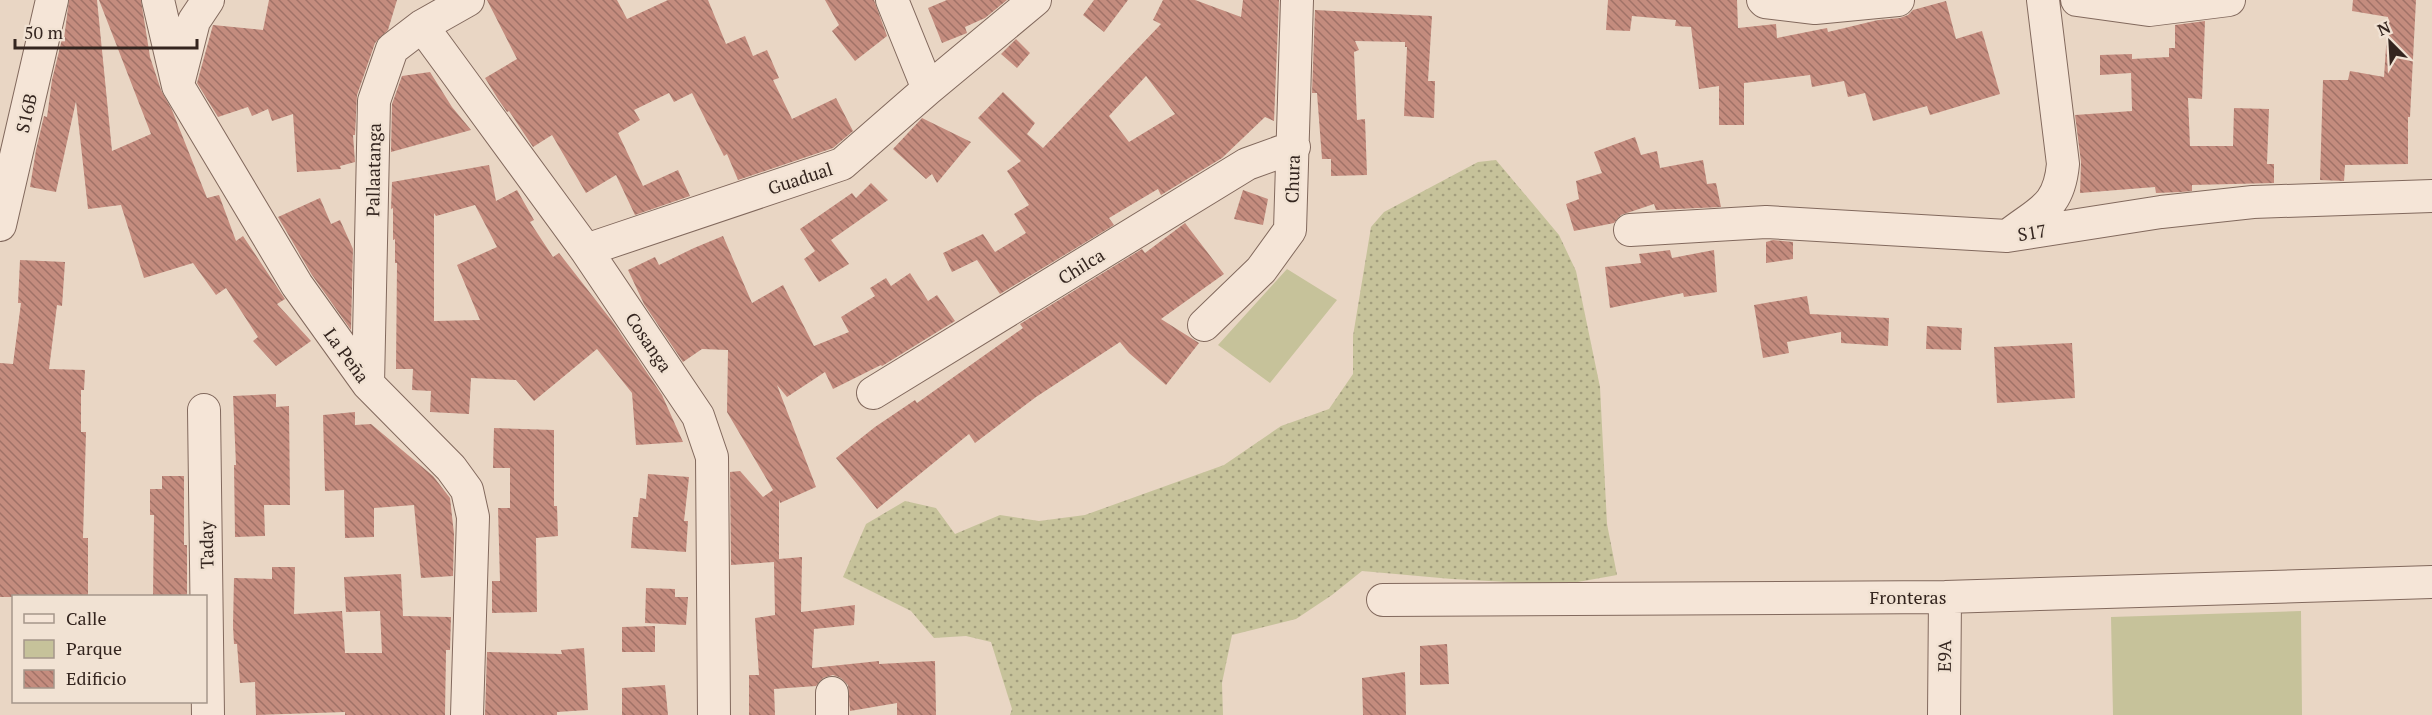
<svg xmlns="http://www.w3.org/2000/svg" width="2432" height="715" font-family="'PT Serif',serif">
<defs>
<pattern id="grass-dots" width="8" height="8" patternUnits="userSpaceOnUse" patternTransform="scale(1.5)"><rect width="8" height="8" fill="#c6c29a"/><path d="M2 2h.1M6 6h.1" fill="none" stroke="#a29d7d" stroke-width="1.8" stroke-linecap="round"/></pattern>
<pattern id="building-back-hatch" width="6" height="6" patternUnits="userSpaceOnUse" patternTransform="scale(1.5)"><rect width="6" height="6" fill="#c48c7e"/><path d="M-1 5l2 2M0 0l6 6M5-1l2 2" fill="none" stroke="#a07267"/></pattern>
</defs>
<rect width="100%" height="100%" fill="#e9d6c4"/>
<path fill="url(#grass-dots)" d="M1496 160 1559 235 1576 271 1600 387 1607 524 1617 575 1561 585 1452 579 1362 571 1332 595 1296 619 1232 635 1222 683 1223 715H1010L1012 709 991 642 966 636 934 638 911 611 843 577 866 524 905 501 936 508 955 534 1000 515 1039 521 1085 515 1224 465 1281 426 1329 409 1353 374V336L1371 227 1384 212 1478 162Z"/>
<path fill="#c6c29a" d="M1287 269 1337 300 1270 383 1218 345Z
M2301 611 2302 715H2113L2111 617Z"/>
<path fill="url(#building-back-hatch)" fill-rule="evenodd" d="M69 0H97L112 151 151 134 99 0H141L150 57 161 90 172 110 207 198 219 195 236 241 243 236 285 299 277 304 311 341 276 366 253 341 258 337 226 288 216 295 193 263 144 278 121 205 88 209 76 101 56 192 30 187 36 150 44 116 47 117 52 80 62 39H64Z
M269 0H397L388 30 375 43 357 95 355 135H353L355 162 340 166 341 169 297 172 293 114 272 121 268 109 252 116 248 107 218 117 197 83 213 25 263 30Z
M487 0H617L627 19 668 0H708L726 44 745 36 753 56 767 50 779 78 773 80 792 119 836 98 853 131 833 148 738 180 727 154 724 156 692 93 674 102 669 93 634 110 640 120 618 133 643 186 678 170 690 196 635 215 616 175 586 193 552 135 533 147 509 111 507 112 498 99 485 78 517 59Z
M825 0H874L887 36 855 61 832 31 839 25Z
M947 0H1007L985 18 965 27 967 33 942 43 928 8Z
M1094 0H1128L1104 32 1083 15Z
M1163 0H1195L1241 17 1243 0H1279L1274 121 1265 117 1222 158 1161 195 1158 189 1109 218 1114 225 1000 294 977 260 952 272 943 253 983 234 995 252 1026 233 1014 214 1029 205 1007 171 1021 161 978 118 1003 92 1035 123 1027 134 1043 148 1161 24 1153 20ZM1146 76 1175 114 1129 142 1109 116Z
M1608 0H1737L1738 28 1776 24 1777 38 1827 28 1828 32 1878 20 1900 18 1908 15 1913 10 1946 1 1956 39 1982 31 2000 94 1930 115 1927 106 1873 121 1865 93 1848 97 1844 81 1812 87 1810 75 1744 83V125H1719V86L1699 89 1691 27 1675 26 1676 20 1632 16 1630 31 1606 30Z
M2353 0H2416L2410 117H2408V164L2345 165 2344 181 2320 180 2323 80H2348L2350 71 2384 77 2388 17 2352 11Z
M1315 10 1432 16 1428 81H1435L1434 118 1404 116 1407 47H1405V42L1355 41 1359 50 1354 52 1357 120 1365 119 1367 175 1331 176V159H1322L1317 93H1312Z
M2205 21 2202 99 2188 98 2190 146H2233L2234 108 2269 109 2267 164H2274V183L2192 185V191L2181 192 2156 193 2155 187 2080 193 2081 162 2075 115 2132 111 2131 73 2100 75V55L2132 54V59L2169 57V48H2175V25Z
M1016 39 1030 53 1017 68 1001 54Z
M430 72 452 107 471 130 391 152 392 104 402 76Z
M922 118 971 142 937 183 932 174 926 179 893 149Z
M1635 137 1641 155 1657 151 1660 168 1703 160 1707 184 1716 183 1721 207 1656 210 1654 204 1621 215 1614 223 1574 231 1566 204 1579 199 1576 181 1602 173 1594 152Z
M489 165 496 201 517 190 534 220 530 222 553 257 559 253 612 321 662 395 683 442 636 445 632 393 597 349 534 401 516 380 471 378 469 414 430 412 431 391 412 390 413 369H396L397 263H395V239L393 240V208L391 209 392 182ZM475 205 497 247 457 265 480 320 434 321V213L436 216Z
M871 183 888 200 831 240 849 264 819 282 804 259 815 251 800 229 852 193 856 198Z
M1243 190 1268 199 1263 225 1234 219Z
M320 198 331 224 340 220 353 249 351 330 312 275 278 217Z
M1185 223 1224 274 1161 319 1199 343 1166 385 1129 353 1120 342 1036 397 975 443 969 434 877 509 836 458 875 427 915 400 917 403 1023 328 1020 324 1142 249 1145 253Z
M723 236 752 303 783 285 814 346 849 332 841 317 875 296 870 288 886 278 891 286 910 273 928 301 937 295 955 321 882 366 881 365 833 389 825 372 787 397 777 385 816 487 780 503 779 499V559L802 557 801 612 855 605 854 625 814 629 812 668 879 661V664L935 661 936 715H897V703L850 711 848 685 841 678 833 675 823 678 816 686 774 689 775 715H749V675H759L755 618 775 615 774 562 731 565 730 472 740 471 763 497 773 490 727 412 728 350 702 349 683 362 644 304 628 270 655 257 659 265 694 248Z
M1773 240 1793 242V259L1766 263V242Z
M1670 250 1672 258 1714 250 1717 292 1684 297 1683 293 1610 308 1605 267 1641 263 1639 254Z
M20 260 65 262 62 306 57 305 49 369 85 370 84 390H81V432H86L83 538H88V597H0V363L13 364 21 303H18Z
M1807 296 1810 314 1889 318 1888 346 1841 343V332L1787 342 1789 353 1763 358 1754 305Z
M1927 326 1962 328 1961 350 1926 349Z
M2072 343 2075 398 1997 403 1994 347Z
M276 394V407L289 406 290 505H264L265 536 235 537 234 465H236L233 396Z
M355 412V425L371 424 433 476 450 498 454 534 453 576 421 578 414 505 374 508V537L345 538 344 490 325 491 323 415Z
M494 428 554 430V506H557L558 536 536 538 537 612 492 613V581H500L498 508H510V468H493Z
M648 474 689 477 684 521H688L686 552 631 548 633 517H638L640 498 646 499Z
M162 476H184V545H187V597H153L154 515H150V489H162Z
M272 567H295L294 614 342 611 345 653H382L380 611 346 612 344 577 401 574 403 616 451 617 450 650H446L445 715H345V712L256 715 255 682 240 683 237 644H234L233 626 234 578 272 579Z
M646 588 675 589V597H688L686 625 645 623Z
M655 626V652H622V627Z
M1447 644 1449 684 1420 685V646Z
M584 648 588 710 557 712V715H485L487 652 562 654 561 650Z
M1405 672 1406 715H1363L1362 678Z
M665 685 668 715H622V688Z"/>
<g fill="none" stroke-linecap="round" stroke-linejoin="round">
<defs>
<path id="minor" d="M158 0 178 86 297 285 368 384 451 468 467 490 473 517 467 715
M892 0 928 89
M1763 0 1765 2 1815 8 1898 0
M2077 0 2149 10 2229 0
M422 26 586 250 698 416 712 457 714 715
M179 80 194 21 208 0
M0 225 52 0
M1630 230 1766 222 2007 236 2161 212 2253 202 2432 196
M2010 234C2041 210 2059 207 2063 164L2043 0
M586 250 842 164 928 89 1035 0
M1204 325 1261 270 1290 230 1297 0
M368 384 374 101 392 49 422 26 468 0
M873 393 1247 164 1294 147
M204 410 208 715
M1383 600 1945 597 2432 582
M832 715V693
M1944 715 1945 597"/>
</defs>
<use href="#minor" stroke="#82695d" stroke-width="34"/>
<use href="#minor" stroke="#f5e5d7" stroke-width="32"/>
</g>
<g text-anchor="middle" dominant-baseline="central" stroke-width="5" stroke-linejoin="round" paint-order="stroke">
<g font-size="18" fill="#34251f" stroke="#f1e2d3">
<text transform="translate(26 113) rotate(-77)">S16B</text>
<text transform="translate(373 170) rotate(-89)">Pallaatanga</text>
<text transform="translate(800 178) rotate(-18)">Guadual</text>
<text transform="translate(1292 179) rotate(-88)">Chura</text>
<text transform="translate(2032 232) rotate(-9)">S17</text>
<text transform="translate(1081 266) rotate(-32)">Chilca</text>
<text transform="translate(649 342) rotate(56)">Cosanga</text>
<text transform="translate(347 355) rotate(54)">La Peña</text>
<text transform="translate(206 545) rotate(-91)">Taday</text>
<text x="1908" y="597">Fronteras</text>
<text transform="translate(1944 656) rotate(-89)">E9A</text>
</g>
</g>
<rect x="12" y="595" width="195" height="108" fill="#f1e2d3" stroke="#a5968b" stroke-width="1.5"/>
<rect x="24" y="614" width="30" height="9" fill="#f5e5d7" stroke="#a5968b" stroke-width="1.5"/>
<text x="66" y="625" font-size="18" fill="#34251f">Calle</text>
<rect x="24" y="640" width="30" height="18" fill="#c6c29a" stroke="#a5968b" stroke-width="1.5"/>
<text x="66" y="655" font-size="18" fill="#34251f">Parque</text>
<rect x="24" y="670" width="30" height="18" fill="url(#building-back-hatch)" stroke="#a5968b" stroke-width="1.5"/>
<text x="66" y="685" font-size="18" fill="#34251f">Edificio</text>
<g transform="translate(2390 42) rotate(336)" stroke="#f1e2d3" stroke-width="4.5" paint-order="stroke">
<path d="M0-4.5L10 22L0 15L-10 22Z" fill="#34251f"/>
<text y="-9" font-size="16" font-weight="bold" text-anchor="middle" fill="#34251f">N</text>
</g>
<path d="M15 39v9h182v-9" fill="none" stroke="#34251f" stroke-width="3"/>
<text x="24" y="39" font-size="18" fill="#34251f" stroke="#f1e2d3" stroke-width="4.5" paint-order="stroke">50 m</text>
</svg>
